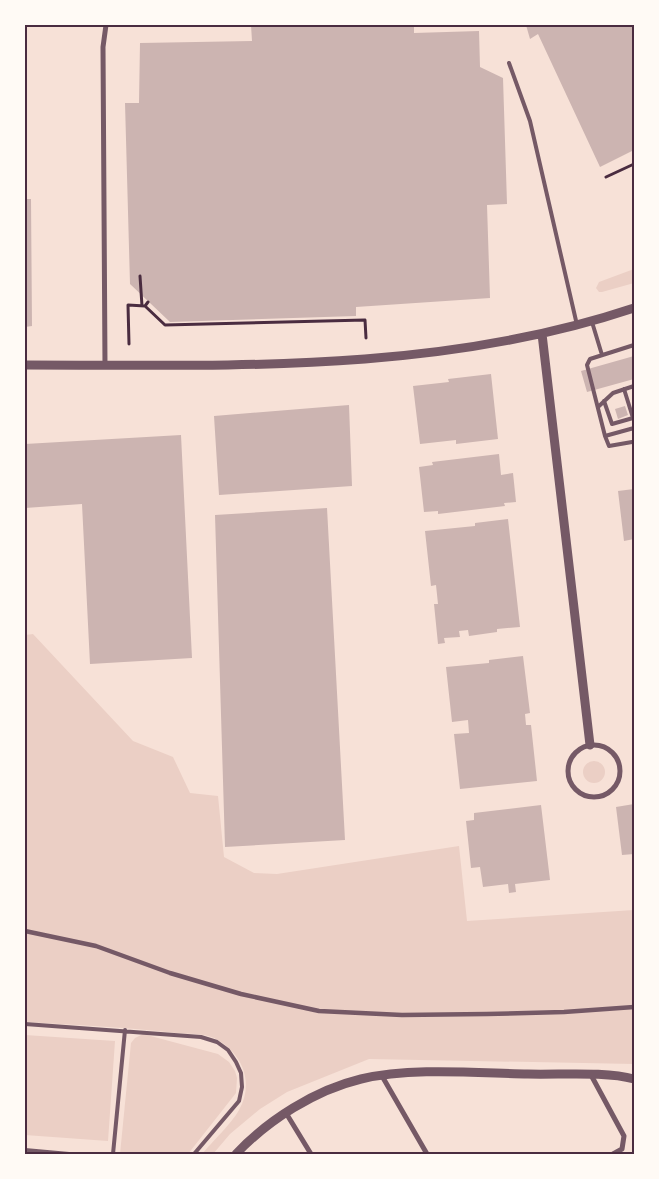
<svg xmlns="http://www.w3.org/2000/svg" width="659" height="1179" font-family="'Fira Sans',sans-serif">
<rect width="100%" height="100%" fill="#f7e1d7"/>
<path fill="#ebcfc5" d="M634 269V283L602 292H599L596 288 599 282Z
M33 634 133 741 173 757 190 793 218 796 224 857 254 873 277 874 459 846 467 921 634 910V1064L369 1059 287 1092 260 1109 230 1134 213 1154H202C212 1142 232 1123 239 1110 255 1082 242 1052 214 1038 203 1033 188 1034 176 1033 126 1027 75 1025 25 1022V635Z
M583 772a11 11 0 1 1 22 0a11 11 0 1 1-22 0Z
M143 1034 218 1054 229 1062 235 1071 237 1078 236 1093 188 1154H120L131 1043 135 1038Z
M25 1035 115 1041 108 1141 25 1135Z"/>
<path fill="#ccb4b1" d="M251 25H414V33L479 31 480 67 503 78 507 204 487 205 490 298 356 307V316L170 322 130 284 125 103H139L140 43 252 41Z
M526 25H634V150L600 167 538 34 530 39Z
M25 199H31L32 326 25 327Z
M634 356V379L587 392 581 371Z
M491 374 498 439 456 444V440L420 444 413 386 449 382 448 379Z
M349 405 352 486 219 495 214 416Z
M625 406 628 415 618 419 615 409Z
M181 435 192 658 90 664 82 504 25 508V444Z
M499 454 501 475 513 473 516 502 504 503 505 506 438 514V511L424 512 419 467 433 465 432 462Z
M634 489V539L624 541 618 491Z
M327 508 345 840 225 847 215 515Z
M508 519 520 627 497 629V632L469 636 468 630 459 631 460 637 444 638 445 643 438 644 434 604H438L436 585 431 586 425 531 475 526V523Z
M523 656 530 713 525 714 526 725H531L537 781 460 789 454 734 469 733 468 720 452 722 446 667 489 663V660Z
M634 804V854L622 855 616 807Z
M541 805 550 880 515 884 516 892 509 893 508 884 483 887 480 867 471 868 466 821 474 820V813Z"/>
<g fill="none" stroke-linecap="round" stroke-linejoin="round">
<path stroke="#4a2c40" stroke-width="3" d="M606 177 634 164
M140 276 142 306
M148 302 145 306 165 325 365 320 366 338
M129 344 128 305 145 306"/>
<path stroke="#755966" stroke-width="4" d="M509 63 530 121 577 325
M592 322 602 355
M634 345 590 359 587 365 605 436 634 428
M604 401 612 424 633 418 624 389
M598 407 613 393 634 386
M605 436 609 446 632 442
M25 1024 201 1037 217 1042 228 1050 236 1062 241 1073 242 1087 239 1101 194 1154
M25 1150 69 1154
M113 1154 125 1030"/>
<path stroke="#755966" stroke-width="4.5" d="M25 931 96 946 170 973 241 994 319 1011 402 1015 487 1014 564 1012 634 1007"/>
<path stroke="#755966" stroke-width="5" d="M105 365 103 47 106 25
M568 771a26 26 0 1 1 52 0a26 26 0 1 1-52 0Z
M591 1075 624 1136 622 1149 613 1154
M382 1076 427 1154
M286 1113 311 1154"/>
<path stroke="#755966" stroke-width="9" d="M542 334 590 745
M25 365C229 365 437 374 634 308
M236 1154C268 1120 315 1090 361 1079 411 1067 477 1073 528 1074 559 1075 605 1071 634 1079"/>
</g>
<rect width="659" height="1179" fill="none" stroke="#fffaf5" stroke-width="52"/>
<rect x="26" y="26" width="607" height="1127" fill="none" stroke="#4a2c40" stroke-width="2"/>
</svg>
